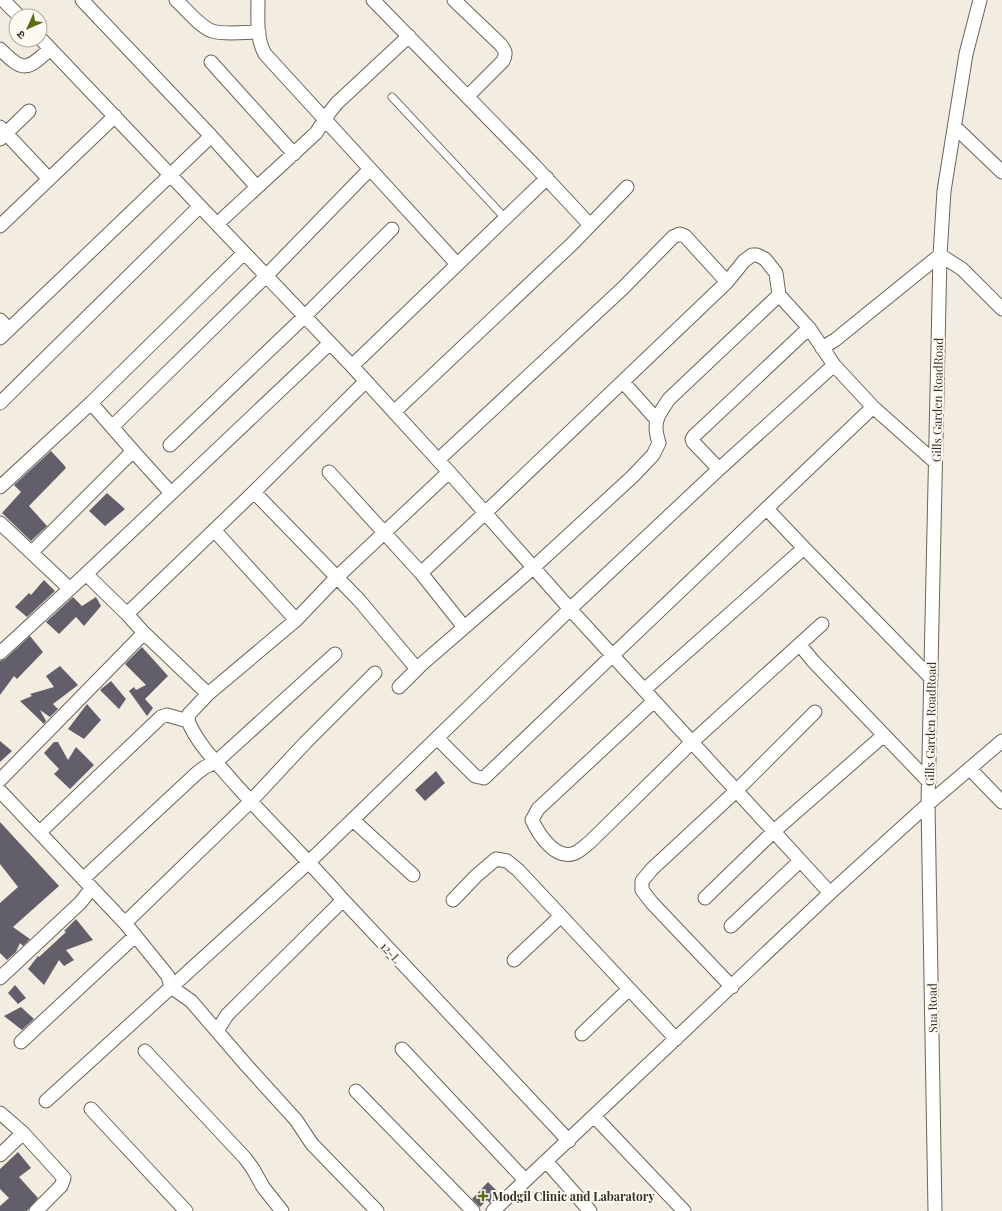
<svg xmlns="http://www.w3.org/2000/svg" width="1002" height="1211" font-family="'Playfair Display','Noto Sans Devanagari',serif">
<rect width="100%" height="100%" fill="#f3ece0"/>
<path fill="#625f6b" d="M51 451 64 465 66 468 29 506 47 526 31 541 2 513 21 492 14 485Z
M107 493 125 509 105 526 89 511Z
M44 580 55 591 27 617 15 607 29 593 31 595Z
M73 597 82 606 96 597 101 606 84 626 76 617 59 634 46 622Z
M30 636 43 652 17 679 14 676 0 695V661L5 659Z
M142 647 168 676 145 699 153 708 147 716 129 691 134 687 136 690 146 685 125 664Z
M60 666 78 685 53 704 58 709 50 717 40 710 46 721 44 724 20 701 32 696 30 694 54 687 46 676Z
M111 681 126 699 119 709 100 690Z
M87 704 101 720 84 739 68 729Z
M0 741 12 751 0 762Z
M54 742H58L68 760 76 747 94 765 70 789 54 774 59 769 44 753Z
M436 771 445 783 425 801 415 790Z
M0 822 59 886 13 927 30 939 23 946 20 943 16 952 7 960 0 953V903L18 887 0 864Z
M76 919 93 940 66 950 74 960 64 966 59 960 44 985 28 969 38 956 39 957 66 932 64 931Z
M15 985 26 998 18 1004 8 993Z
M21 1007 34 1019 22 1030 4 1016Z
M18 1152 31 1168 19 1177 38 1198 27 1211H0V1206L9 1198 0 1189V1169Z
M488 1182 500 1194 490 1203 487 1200 480 1207 472 1199Z"/>
<g fill="none" stroke-linecap="round" stroke-linejoin="round">
<defs>
<path id="lane" d="M392 97 505 218"/>
<path id="street" d="M3 0 19 16
M176 0C186 9 199 26 212 31 224 35 245 32 259 32
M258 0C258 18 256 38 265 54L457 264
M373 0 534 165 590 225
M454 0 500 44C505 50 507 53 503 61L468 96
M40 38 352 366 449 472 570 609 830 893
M0 49C24 73 27 70 50 49
M211 62 294 154
M0 127 49 179
M955 127 1002 172
M211 136 257 187
M0 139 29 111
M217 224 316 133 329 113 337 103 409 36
M0 226 115 116
M0 320 9 329
M0 338 211 136 82 0
M330 343 86 574 127 614 144 633 208 694 296 620 336 578 449 472
M822 348 835 340 940 255 962 269 1002 309
M834 365 873 407 935 462
M352 366 547 178
M623 382 656 419
M0 403 200 206
M91 403 244 253
M394 412 573 243 627 187
M112 427 266 276 370 169
M170 445 305 316 392 229
M133 451 171 493
M719 469 693 442 692 439 694 436 809 328
M329 472 421 573 464 627
M0 487 91 403 133 451 32 552
M254 492 359 600 417 669
M0 523 70 589
M214 530 296 620
M804 548 931 678
M421 573 485 513 727 282
M127 614 254 492 365 382
M800 645 813 661 929 782
M0 653 86 574
M375 673 305 743 251 801 125 923 168 976 171 987 191 1001 247 1066 296 1120 312 1144 377 1211
M399 687 423 663 534 567 632 477 653 455 659 443C652 421 658 416 669 399L779 295
M644 690 804 548 767 509
M208 694 189 714 188 721C198 745 218 764 235 784 270 823 308 860 343 900L569 1141
M654 701 538 809 532 820C539 835 556 861 575 853 580 851 586 845 590 842L692 742 822 624
M437 738 475 776 484 778 873 407
M970 769 1002 802
M0 780 144 633
M0 791 125 923
M353 820 413 875
M40 832 161 717 167 715 188 721
M83 879 197 773 205 767 216 762 335 654
M705 898 773 832 884 735
M453 900 476 876 496 859 507 861 518 870 676 1039
M731 926 800 861
M514 960 561 916
M0 978 80 903 92 888
M732 987 652 903 642 890V881L652 869 736 791 815 712
M217 1031 227 1015 343 900
M582 1034 629 989
M21 1042 135 936
M402 1049 525 1180
M145 1051 245 1158 253 1169 263 1187 282 1211
M356 1091 473 1211
M46 1101 309 862 570 609 719 469 834 365 809 328 779 295 776 273 765 259 757 255H752L744 261 727 282 685 236 680 234 673 237 623 288 438 460
M91 1109 186 1211
M0 1113 23 1133 64 1178 61 1186 36 1211
M594 1116 684 1211
M0 1155 23 1133
M546 1161 590 1211
M493 1211 830 893 928 804 1002 741
M935 1211 928 804 940 255 944 191 966 54 980 0"/>
</defs>
<use href="#lane" stroke="#6a6459" stroke-width="9"/>
<use href="#street" stroke="#6a6459" stroke-width="15"/>
<use href="#lane" stroke="#fff" stroke-width="7"/>
<use href="#street" stroke="#fff" stroke-width="13"/>
</g>
<path fill="#5a6c19" stroke="#fefaf2" stroke-width="1.5" d="M481 1190h4v4h4v4h-4v4h-4v-4h-4v-4h4z"/>
<g text-anchor="middle" dominant-baseline="central" stroke-width="4" stroke-linejoin="round" paint-order="stroke">
<g font-size="12" fill="#322f2b" stroke="#fefaf2">
<text transform="translate(937 400) rotate(-89)">Gills Garden RoadRoad</text>
<text transform="translate(930 724) rotate(-89)">Gills Garden RoadRoad</text>
<text transform="translate(391 952) rotate(47)">12-L</text>
<text transform="translate(932 1008) rotate(-91)">Sua Road</text>
</g>
<g font-size="12" font-weight="bold" fill="#322f2b" stroke="#fefaf2" text-anchor="start">
<text x="492" y="1196">Modgil Clinic and Labaratory</text>
</g>
</g>
<g transform="translate(28 28) rotate(225)"><circle r="19" fill="#fefaf2" stroke="#aca9a2"/>
<path d="M0-3L7 15L0 10L-7 15Z" fill="#5a6c19"/>
<text y="-6" font-size="11" font-weight="bold" text-anchor="middle" fill="#322f2b">उ</text>
</g>
</svg>
